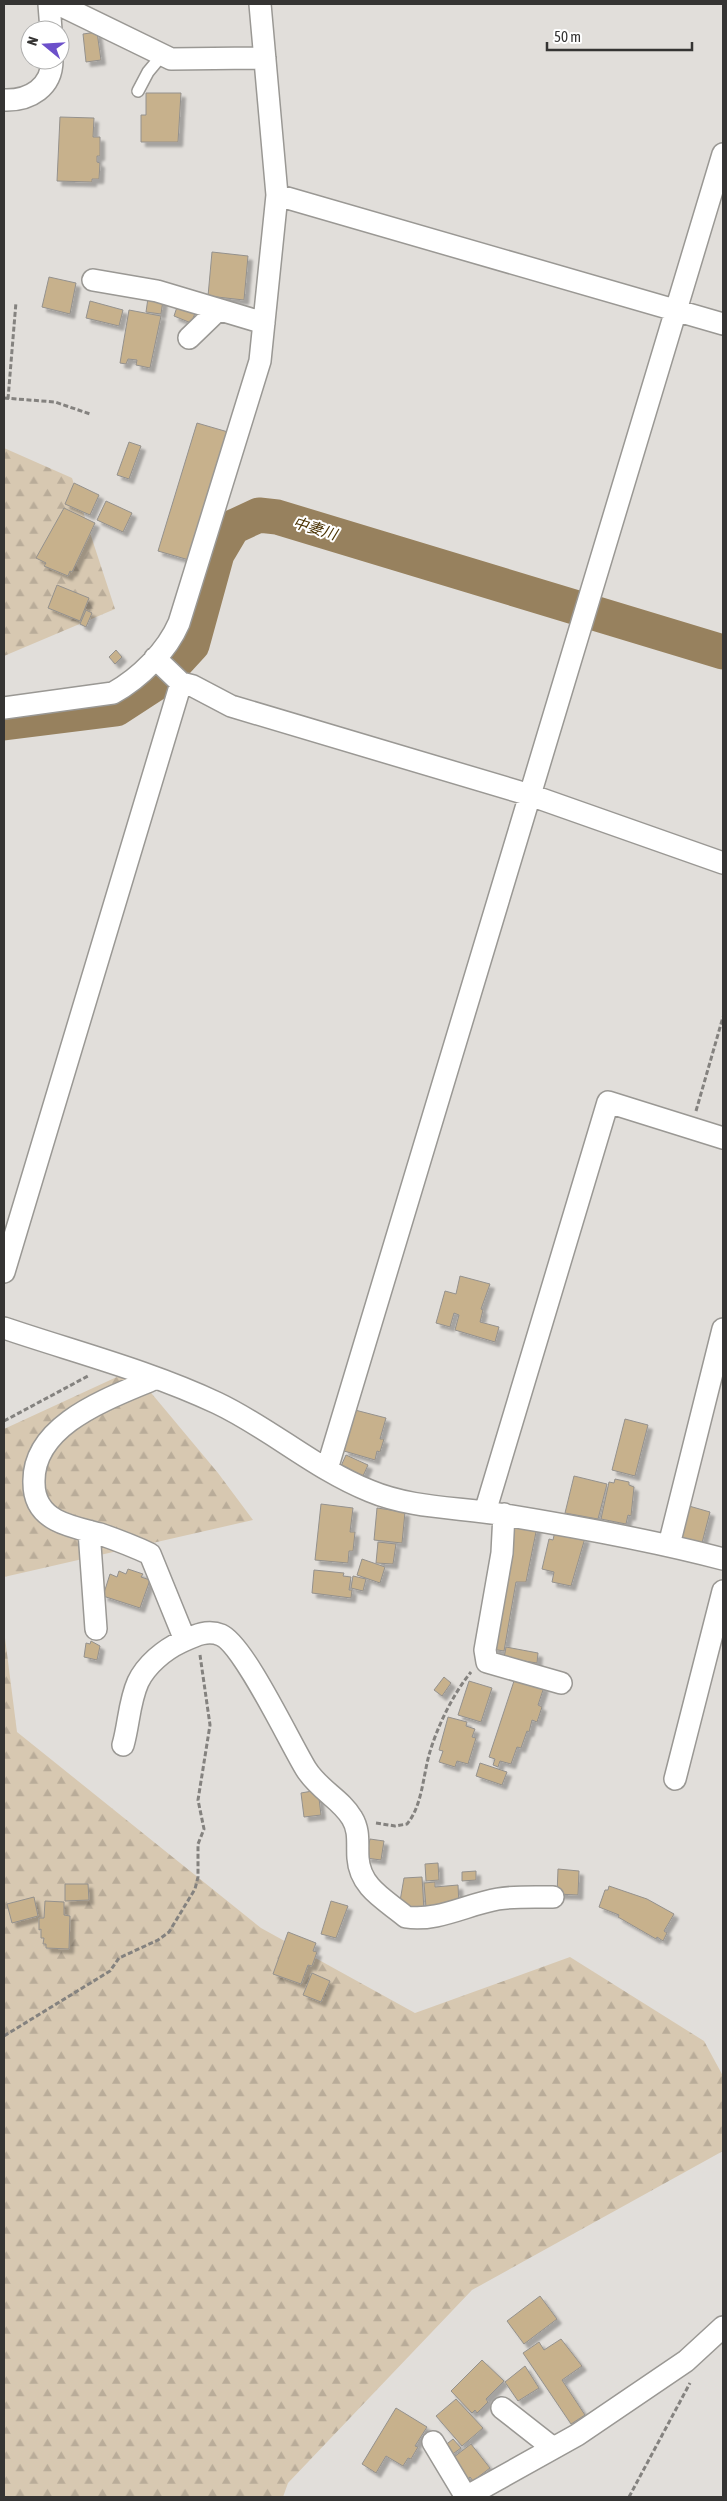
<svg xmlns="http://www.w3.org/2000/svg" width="727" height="2501" font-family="'Asap Condensed','Noto Sans JP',sans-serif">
<defs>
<pattern id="forest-firs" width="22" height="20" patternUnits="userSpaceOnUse" patternTransform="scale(1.25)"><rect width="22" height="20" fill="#d7c8b1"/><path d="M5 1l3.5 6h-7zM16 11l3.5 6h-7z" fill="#b9ac99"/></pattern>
<filter id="shadow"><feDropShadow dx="4.5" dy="4.5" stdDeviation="1" flood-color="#0004"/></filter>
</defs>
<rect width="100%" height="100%" fill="#e1deda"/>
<path fill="url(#forest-firs)" d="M4 448 72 478 115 609 4 656Z
M132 1370 218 1473 253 1520 4 1577V1429Z
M4 1630 17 1732 261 1928 415 2013 570 1957 704 2041 723 2076V2151L472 2290 288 2483 283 2497H4Z"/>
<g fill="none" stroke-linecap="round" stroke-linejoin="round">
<path stroke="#97815e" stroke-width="35" d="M4 723 116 709 159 681 192 645 217 554 233 527 259 515 277 517 723 652"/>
</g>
<path fill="#c7b18c" stroke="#94918d" filter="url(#shadow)" d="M97 32 101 60 86 62 83 34Z
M146 93H181L178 142H141V115H146Z
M60 117 94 118 93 137H100V156H97V162L100 163 99 179H92V182L57 181Z
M212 252 248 256 244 300 208 296Z
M49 277 76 283 70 314 42 307Z
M148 298 163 300 161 314 146 312Z
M90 301 123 310 119 326 86 318Z
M178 304 196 311 191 323 174 316Z
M129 310 161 316 150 368 136 365 137 360 128 359 126 364 120 363Z
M197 423 228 432 189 560 158 551Z
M129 442 141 446 129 479 117 475Z
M74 483 99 495 90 515 65 504Z
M106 501 132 513 123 532 97 520Z
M64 508 95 523 72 572 70 571 68 576 44 566 46 563 36 558Z
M57 585 89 598 80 621 48 608Z
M86 610 92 613 86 627 80 624Z
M116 650 122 657 115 664 109 657Z
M460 1276 490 1284 481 1309 483 1310 480 1322 499 1327 495 1342 455 1330 459 1315 454 1313 450 1327 436 1323 445 1291 456 1294Z
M355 1410 386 1418 380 1439H384L380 1452 377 1451 375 1460 344 1451Z
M625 1419 648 1425 635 1476 612 1470Z
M346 1455 368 1465 363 1476 341 1466Z
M574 1476 607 1484 598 1519 565 1513Z
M615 1479 629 1482V1485L634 1487 631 1516 628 1515 626 1524 601 1519 609 1482 614 1483Z
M321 1504 353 1508 350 1532H355L353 1551H349L348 1563 315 1560Z
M689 1506 710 1512 702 1543 681 1538Z
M377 1508 405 1512 402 1543 374 1540Z
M515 1523 537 1527 526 1582H516L504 1651 492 1649Z
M555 1531 585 1538 571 1586 552 1582 554 1572 542 1569 549 1539 553 1540Z
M378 1542 396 1544 393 1564 376 1563Z
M362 1559 385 1567 380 1583 357 1575Z
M128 1569 143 1574 141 1577 150 1580 140 1608 103 1596 110 1574 117 1577 119 1571 126 1574Z
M314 1570 344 1573 343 1576 351 1577 349 1590H352L351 1598 312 1593Z
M353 1576 366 1579 363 1591 351 1588Z
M91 1641 100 1646 97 1660 84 1657 86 1643 90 1644Z
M506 1647 538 1653 537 1663 504 1658Z
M444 1677 451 1683 442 1696 434 1690Z
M515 1678 544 1687 538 1705 542 1707 537 1722 532 1720 529 1732 527 1731 521 1748 517 1747 511 1764 500 1761 498 1767 493 1765 495 1759 489 1757Z
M469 1681 492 1688 481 1722 458 1715Z
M448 1717 467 1722 466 1726 475 1729 472 1737 476 1738 468 1764 457 1761 455 1767 439 1762 443 1751 439 1750Z
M480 1763 507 1772 502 1785 476 1776Z
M318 1790 321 1815 304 1817 301 1793Z
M370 1839 384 1841 381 1860 366 1858Z
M438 1863 439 1880 426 1881 425 1864Z
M558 1869 579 1871 578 1895 557 1894Z
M476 1871V1880L462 1881V1872Z
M422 1877 424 1910 399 1907 404 1878Z
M435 1882V1887L458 1885 459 1905 426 1907 424 1883Z
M65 1884H88L89 1900 65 1901Z
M609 1886 647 1899 674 1914 664 1931 667 1933 663 1941 657 1937 656 1939 618 1917 619 1915 599 1907 605 1890H608Z
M34 1897 38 1916 12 1923 7 1904Z
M45 1901 64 1902V1915L70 1916 69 1949 46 1948V1944H43L44 1938H41V1929L39 1930V1918H44Z
M331 1901 348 1906 336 1938 321 1934Z
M288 1932 316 1943 313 1951 317 1952 312 1966 308 1965 301 1984 273 1974Z
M312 1973 330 1981 321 2002 303 1995Z
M540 2296 557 2319 524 2344 507 2321Z
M561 2339 582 2366 562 2380 585 2415 571 2424 523 2353 539 2342 544 2350Z
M482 2360 504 2381 486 2399 488 2402 477 2413 475 2410 472 2413 451 2391Z
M525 2366 539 2388 518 2401 505 2382Z
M456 2399 483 2428 462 2446 436 2416Z
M396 2408 427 2427 415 2446 418 2447 411 2459 408 2458 403 2466 386 2456 376 2473 362 2464Z
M453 2439 461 2448 450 2456 443 2447Z
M471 2444 490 2468 473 2481 470 2477 465 2481 453 2466 458 2462 454 2457Z"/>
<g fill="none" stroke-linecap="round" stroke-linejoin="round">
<defs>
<path id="lane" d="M138 91 148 72 163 54"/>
<path id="street" d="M49 4 51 30
M58 4 171 59 265 58
M4 100C30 101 52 87 52 60
M277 195 723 324
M93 280 157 291 264 323
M189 338 218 310
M155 658 181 683 193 686 231 706 530 795 723 863
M4 708 113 693C140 678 167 651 179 623L260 361 277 195 260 4
M4 1272 181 683
M4 1328C75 1352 149 1371 217 1403 270 1428 315 1469 370 1491 413 1509 460 1507 505 1515 578 1527 652 1540 723 1559
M154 1379C110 1398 32 1424 34 1483 34 1499 41 1512 56 1520 69 1527 85 1530 100 1534 117 1540 133 1546 150 1554L185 1640
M327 1469 723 154
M485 1512 608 1102 723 1138
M504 1514 502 1553 485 1650 487 1662 561 1683
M89 1531 96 1629
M669 1545 723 1329
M123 1745C129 1724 129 1702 138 1682 146 1665 164 1650 181 1642 194 1636 207 1629 221 1635 244 1645 290 1743 306 1769 319 1790 341 1799 352 1818 360 1831 357 1844 358 1858 360 1888 386 1900 406 1917 437 1922 468 1904 498 1899 516 1896 535 1897 553 1897
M675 1779 723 1591
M502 2408 553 2448
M433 2442 466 2497 577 2435 686 2361 723 2327"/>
</defs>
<use href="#lane" stroke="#9a9894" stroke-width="14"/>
<use href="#street" stroke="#9a9894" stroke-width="24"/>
<path stroke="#84827f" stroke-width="3" stroke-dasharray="5 2.5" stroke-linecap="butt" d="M4 398 55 402 90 414
M8 399 16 302
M696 1111 723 1017
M4 1421 88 1376
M376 1823 395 1826 407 1824C422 1806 423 1777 429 1755 437 1727 453 1694 471 1672
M4 2036 110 1971 119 1958 158 1940 169 1932 195 1889 198 1877V1844L204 1829 198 1800 210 1725 200 1655
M629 2497 690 2383"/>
<use href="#lane" stroke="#fff" stroke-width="11"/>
<use href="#street" stroke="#fff" stroke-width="21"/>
</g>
<g text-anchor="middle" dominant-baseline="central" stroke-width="4" stroke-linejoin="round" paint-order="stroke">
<g font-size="15" font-style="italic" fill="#4c3404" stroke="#fff">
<text transform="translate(315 528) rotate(17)">中妻川</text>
</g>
</g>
<rect width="727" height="2501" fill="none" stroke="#353433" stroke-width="10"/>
<g transform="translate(45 45) rotate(288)"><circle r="24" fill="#ffffff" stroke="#aeaead"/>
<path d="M0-4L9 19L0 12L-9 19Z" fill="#6c50ca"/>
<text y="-8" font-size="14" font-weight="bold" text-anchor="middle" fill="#353433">N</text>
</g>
<path d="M547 42v8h145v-8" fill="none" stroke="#353433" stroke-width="2.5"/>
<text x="554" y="42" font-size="15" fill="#353433" stroke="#ffffff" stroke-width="4" paint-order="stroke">50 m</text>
</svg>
